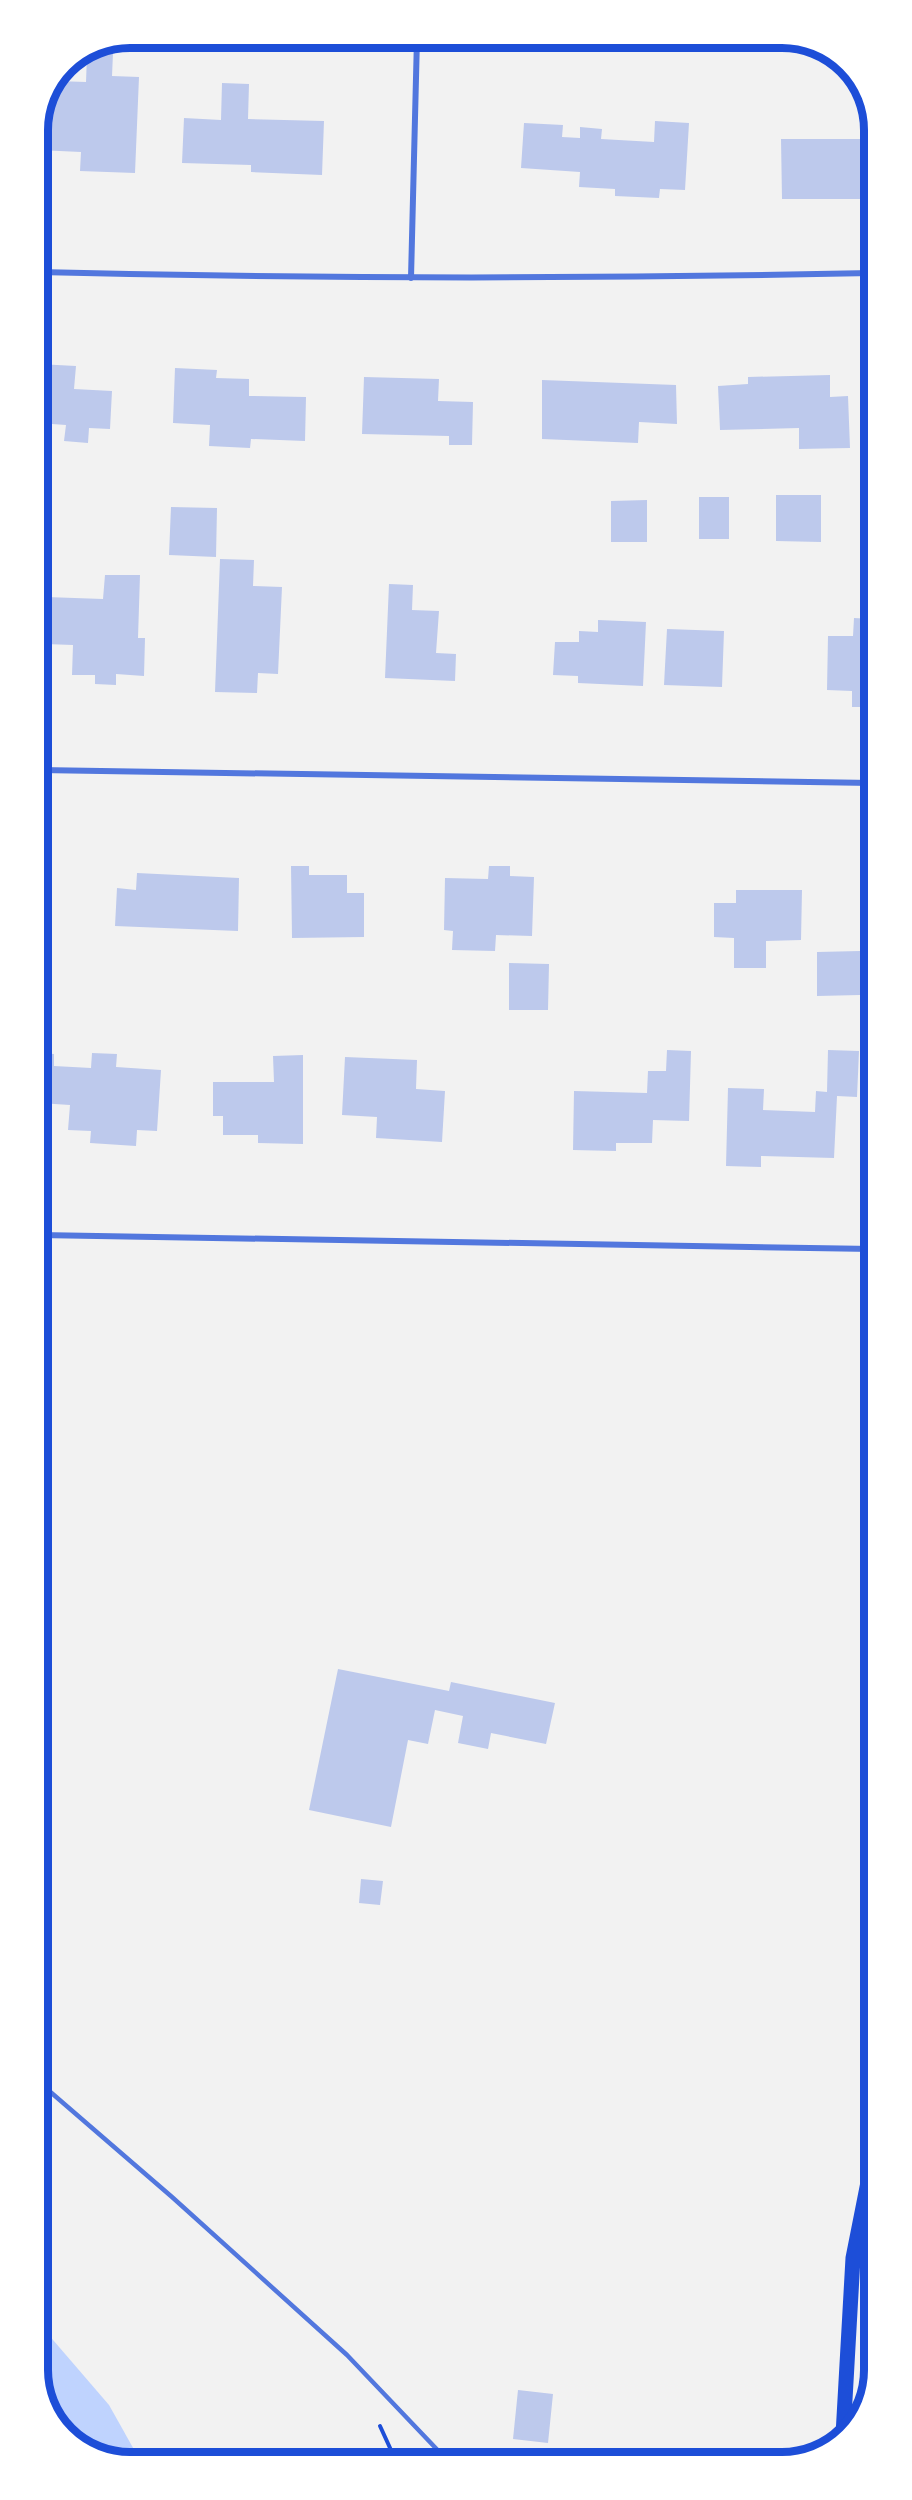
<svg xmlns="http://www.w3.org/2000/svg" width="912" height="2500" font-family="'Archivo Narrow',sans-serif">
<rect width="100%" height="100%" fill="#f2f2f2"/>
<path fill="#bfd3fe" d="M41 2326 109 2405 141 2462H123L69 2440 41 2395Z"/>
<path fill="#bdc9ec" d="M95 52 113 53 112 76 139 77 135 173 80 171 81 152 38 150V124L57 81 86 82 87 55Z
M222 83 249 84 248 119 324 121 322 175 251 172V165L182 163 184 118 221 120Z
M655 121 689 123 685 190 660 189 659 198 615 196V189L579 187 580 172 521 168 524 123 563 125 562 137 580 138V127L602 129 601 139 654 142Z
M781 139H871V199H782Z
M38 364 76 366 74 389 112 391 110 429 89 428 88 443 64 441 66 425 38 423Z
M175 368 217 370 216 378 249 379V396L306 397 305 441 251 439 250 448 209 446 210 425 173 423Z
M830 375V397L848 396 850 448 799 449V428L720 430 718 386 748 384V377Z
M364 377 439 379 438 401 473 402 472 445H449V436L362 434Z
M542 380 676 385 677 424 639 422 638 443 542 439Z
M776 495H821V542L776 541Z
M699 497H729V539H699Z
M647 500V542H611V501Z
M171 507 217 508 216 557 169 555Z
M220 559 254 560 253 586 282 587 278 674 258 673 257 693 215 692Z
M105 575H140L138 638H145L144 676 116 674V685L95 684V675H72L73 645 45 644 46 597 103 599Z
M389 584 413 585 412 610 439 611 436 653 456 654 455 681 385 678Z
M854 618 872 619V707H852V691L827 690 828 636H853Z
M598 620 646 622 643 686 578 683V676L553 675 555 642H579V631L598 632Z
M667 629 724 631 722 687 664 685Z
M291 866H309V875H347V893H364V937L292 938Z
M489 866H510V876L534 877 532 936 496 935 495 951 452 950 453 931 444 930 445 878 488 879Z
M137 873 239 878 238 931 115 926 117 888 136 890Z
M736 890H802L801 940 766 941V968H734V938L714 937V903H736Z
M860 951V995L817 996V952Z
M509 963 549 964 548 1010H509Z
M667 1050 691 1051 689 1121 653 1120 652 1143H616V1151L573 1150 574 1091 647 1093 648 1071H666Z
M828 1050 859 1051 857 1097 837 1096 834 1158 761 1156V1167L726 1166 728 1088 764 1089 763 1110 815 1112 816 1091 827 1092Z
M39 1053 54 1054V1066L91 1068 92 1053 117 1054 116 1067 161 1070 157 1131 137 1130 136 1146 90 1143 91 1131 68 1130 70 1105 39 1103Z
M303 1055V1144L258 1143V1135H223V1116H213V1082H274L273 1056Z
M345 1057 417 1060 416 1089 445 1091 442 1142 376 1138 377 1117 342 1115Z
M338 1669 449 1691 451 1682 555 1703 546 1744 491 1733 488 1749 458 1743 463 1716 435 1710 428 1744 408 1740 391 1827 309 1810Z
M361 1879 383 1881 380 1905 359 1903Z
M518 2390 553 2394 548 2443 513 2439Z"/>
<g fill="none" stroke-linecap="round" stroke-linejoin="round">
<path stroke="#1d4ed8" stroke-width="4" d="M380 2426 396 2461"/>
<path stroke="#5277de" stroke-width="4.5" d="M40 2083 172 2197 347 2355 448 2461"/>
<path stroke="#5277de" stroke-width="6" d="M38 272C316 279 594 279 872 273
M411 278 417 38
M39 770 872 783
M39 1235 873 1249"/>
<path stroke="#1d4ed8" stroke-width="15" d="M843 2435 853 2258 874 2152"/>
</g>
<path d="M0 0H912V2500H0ZM130 48H782A82 82 0 0 1 864 130V2370A82 82 0 0 1 782 2452H130A82 82 0 0 1 48 2370V130A82 82 0 0 1 130 48Z" fill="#fff" fill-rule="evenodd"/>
<path fill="none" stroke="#1d4ed8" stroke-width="8" d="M130 48H782A82 82 0 0 1 864 130V2370A82 82 0 0 1 782 2452H130A82 82 0 0 1 48 2370V130A82 82 0 0 1 130 48Z"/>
</svg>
